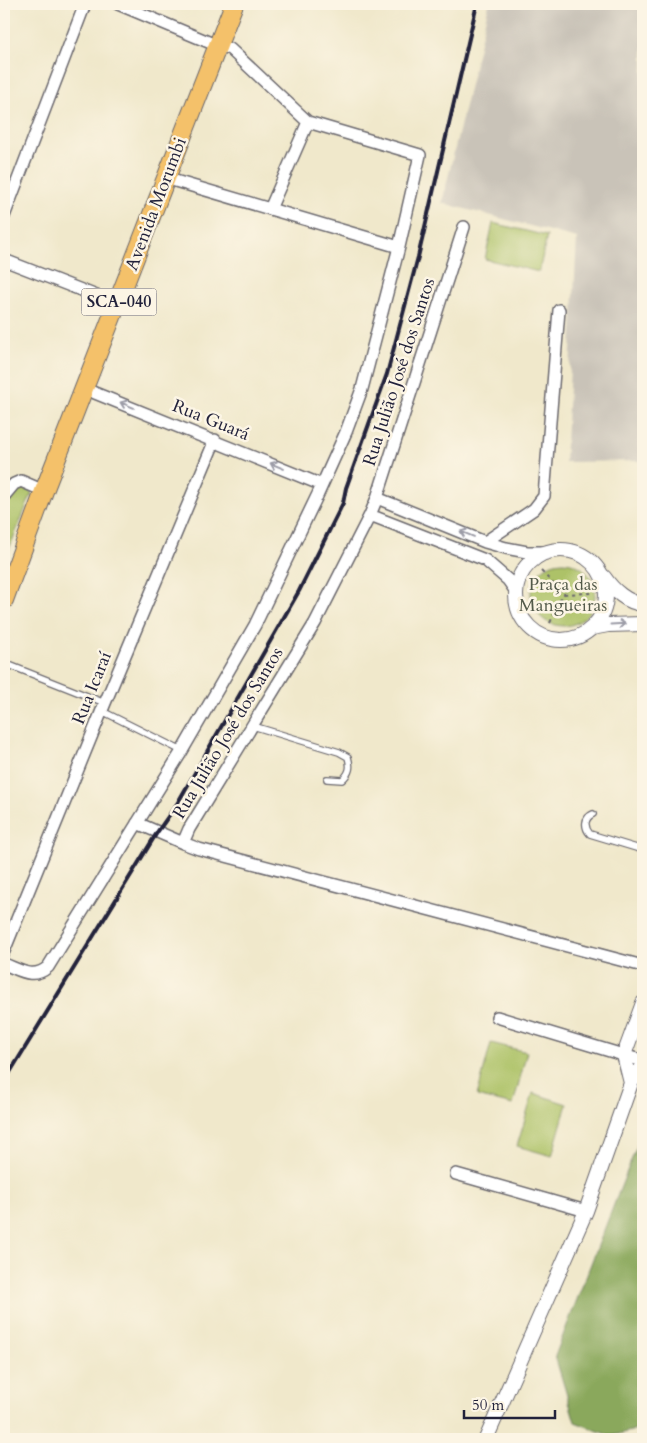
<svg xmlns="http://www.w3.org/2000/svg" width="647" height="1443" font-family="Cardo,serif">
<rect width="100%" height="100%" fill="#fcf5e5"/>
<filter id="ink" filterUnits="userSpaceOnUse"><feTurbulence type="fractalNoise" baseFrequency=".02" numOctaves="2"/><feDisplacementMap in="SourceGraphic" scale="10" xChannelSelector="R" yChannelSelector="G"/><feConvolveMatrix kernelMatrix="1 2 1 2 8 2 1 2 1" color-interpolation-filters="sRGB"/></filter>
<filter id="wash" filterUnits="userSpaceOnUse"><feTurbulence type="fractalNoise" baseFrequency=".0096" numOctaves="4" result="noise"/><feDisplacementMap in="SourceGraphic" scale="20" xChannelSelector="R" yChannelSelector="G"/><feGaussianBlur stdDeviation="1.12" result="paint"/><feColorMatrix in="noise" values="0 0 0 0 0 0 0 0 0 0 0 0 0 0 0 0 0 1.4 0 .05"/><feComposite in="paint" operator="in"/></filter>
<g filter="url(#wash)">
<rect width="100%" height="100%" fill="#f0e8cb"/>
<path fill="#c9c3b8" d="M489 4H643V461L565 462 577 238 442 203Z"/>
<path fill="#adc267" stroke="#687251" d="M493 223 547 236 539 272 485 259Z
M20 489H27L32 493 4 561V507Z
M531 594a32 32 0 1 1 64 0a32 32 0 1 1-64 0Z
M491 1043 527 1052 513 1105 477 1096Z
M533 1093 567 1104 552 1156 517 1146Z"/>
<path fill="#8aa85c" stroke="#56654c" d="M643 1130V1428L611 1436 575 1422 555 1356Z"/>
</g>
<g filter="url(#ink)">
<g fill="none" stroke-linecap="round" stroke-linejoin="round">
<defs>
<path id="service" d="M4 663 105 703
M102 711 182 751
M253 726 339 752 348 757C351 767 350 773 342 780L327 779
M593 814C584 818 584 827 590 834L643 850"/>
<path id="minor" d="M165 178 399 247
M270 209 308 122
M4 216 85 4
M464 227 377 498 370 515 315 623 189 829 183 843 199 849 643 966
M4 260 117 304
M85 389 322 485
M4 496 14 484 21 481 44 491
M377 498 485 542 506 548 527 552H548
M370 515 485 560 508 580 517 593
M485 542 534 509 544 496 559 310
M137 823 183 843
M4 951 105 703 215 440
M4 964C20 970 33 980 48 967L182 751 255 625 318 494 346 432 362 389 399 247 420 155 308 122 230 49 218 46 118 4
M497 1017 643 1061
M456 1174 586 1211"/>
<path id="tertiary" d="M516 595a45 45 0 1 1 90 0a45 45 0 1 1-90 0Z
M604 577C613 590 627 603 643 604
M592 628 608 625 643 624
M631 1083 624 1055 643 1003
M486 1439 586 1211 631 1083 643 1066"/>
<path id="primary" d="M4 600 44 491 234 4"/>
</defs>
<use href="#service" stroke="#6a676d" stroke-width="8"/>
<use href="#minor" stroke="#6a676d" stroke-width="14"/>
<use href="#tertiary" stroke="#6a676d" stroke-width="16"/>
<use href="#primary" stroke="#6a676d" stroke-width="20"/>
<path stroke="#6a676d" stroke-width="2" stroke-dasharray="4 4" stroke-linecap="butt" d="M541 571 563 594 595 593
M550 623 563 594"/>
<use href="#service" stroke="#fff" stroke-width="5.5"/>
<use href="#minor" stroke="#fff" stroke-width="11"/>
<use href="#tertiary" stroke="#fff" stroke-width="14"/>
<use href="#primary" stroke="#f4c16a" stroke-width="18"/>
<path stroke="#22223b" stroke-width="4" d="M4 1082 158 831 177 804 299 591 343 503 346 488 387 374 418 257 477 4"/>
</g>
<defs><path id="oneway-shaft" d="M-6 0H5M1.5-3L5.5 0L1.5 3" fill="none" stroke-width="1.6" stroke-linecap="round" stroke-linejoin="round" transform="scale(1.25)"/></defs>
<g stroke="#9c9ca7">
<use href="#oneway-shaft" transform="translate(127 405) rotate(-158)"/>
<use href="#oneway-shaft" transform="translate(277 466) rotate(-157)"/>
<use href="#oneway-shaft" transform="translate(467 534) rotate(-158)"/>
<use href="#oneway-shaft" transform="translate(618 624) rotate(-3)"/>
</g>
</g>
<g text-anchor="middle" dominant-baseline="central" stroke-width="5" stroke-linejoin="round" paint-order="stroke">
<rect fill="#fcf5e5" stroke="#63616e" stroke-width="1" x="81.5" y="288.5" width="75" height="27" rx="4"/>
<g font-size="16" font-weight="bold" fill="#22223b">
<text x="119" y="302">SCA-040</text>
</g>
<g font-size="18" fill="#22223b" stroke="#fcf5e5">
<text transform="translate(156 204) rotate(-69)">Avenida Morumbi</text>
<text transform="translate(399 372) rotate(-72)">Rua Julião José dos Santos</text>
<text transform="translate(211 420) rotate(22)">Rua Guará</text>
<text transform="translate(92 688) rotate(-68)">Rua Icaraí</text>
<text transform="translate(228 733) rotate(-59)">Rua Julião José dos Santos</text>
</g>
<g font-size="18" fill="#535a4a" stroke="#fcf5e5">
<text x="563" y="584">Praça das<tspan x="563" dy="21">Mangueiras</tspan></text>
</g>
</g>
<rect width="647" height="1443" fill="none" stroke="#fcf5e5" stroke-width="20"/>
<path d="M464 1410v8h91v-8" fill="none" stroke="#22223b" stroke-width="2.5"/>
<text x="472" y="1410" font-size="15" fill="#22223b" stroke="#fcf5e5" stroke-width="4" paint-order="stroke">50 m</text>
</svg>
